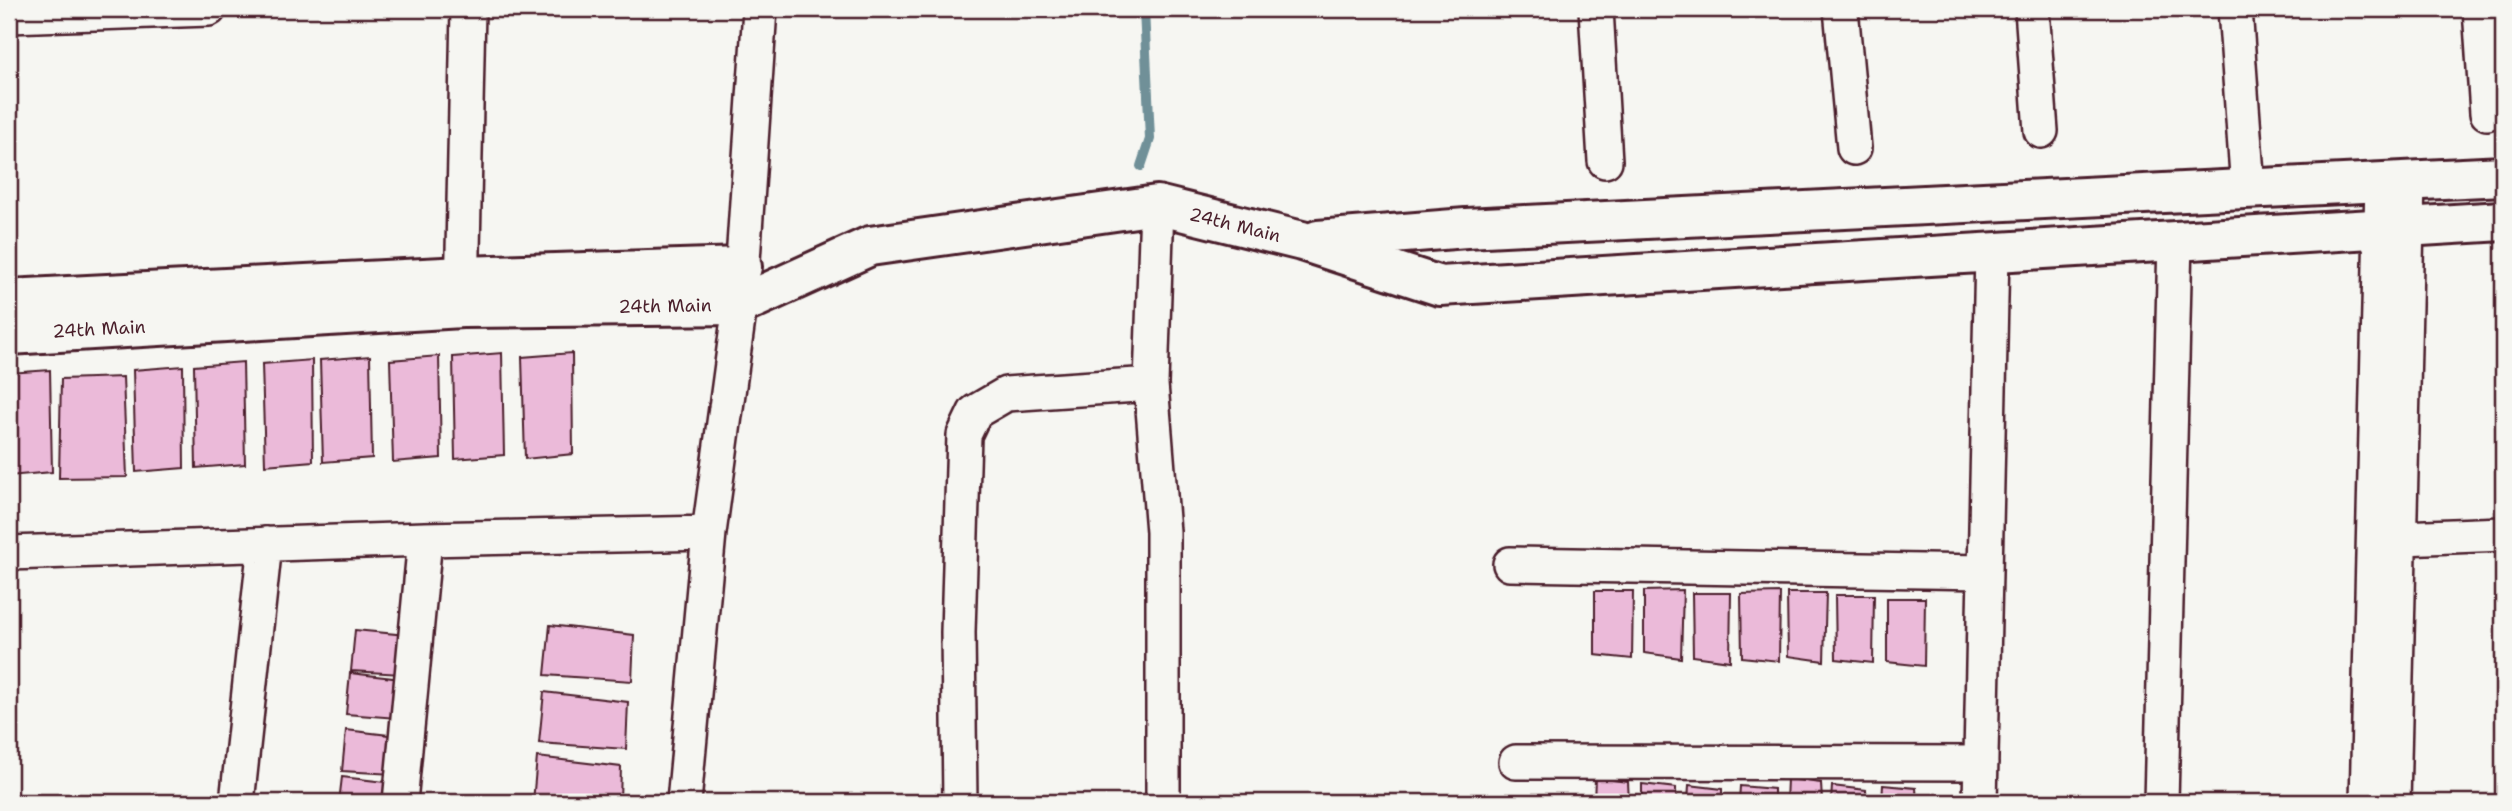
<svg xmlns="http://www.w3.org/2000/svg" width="2512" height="811" font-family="'Shantell Sans',sans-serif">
<rect width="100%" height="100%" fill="#f6f6f2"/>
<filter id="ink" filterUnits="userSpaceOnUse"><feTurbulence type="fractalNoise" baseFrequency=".0143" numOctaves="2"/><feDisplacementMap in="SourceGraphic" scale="14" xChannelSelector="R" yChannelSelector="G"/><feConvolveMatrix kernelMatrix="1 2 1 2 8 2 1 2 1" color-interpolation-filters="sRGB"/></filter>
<g filter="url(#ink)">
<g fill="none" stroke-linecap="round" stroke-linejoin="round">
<path stroke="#709098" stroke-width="10" d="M1141 166 1150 139 1144 9"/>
</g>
<path fill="#ebbad9" stroke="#4a1f2b" stroke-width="2" d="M502 353 504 455 455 459 453 357Z
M572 353 573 454 525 459 522 357Z
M370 356 372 458 323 462 320 360Z
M439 356 441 458 393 462 390 360Z
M312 360 313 461 265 465 262 364Z
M243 362 245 464 196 468 194 366Z
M183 366 184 468 136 472 133 370Z
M50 370 52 472 9 476V373Z
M123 377 127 477 59 478 61 379Z
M1683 590 1681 658 1644 653V591Z
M1595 591H1633L1632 659 1595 655Z
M1692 593H1731L1730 661 1693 656Z
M1780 593 1779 661 1742 657 1741 594Z
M1787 593H1826L1824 661 1788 656Z
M1835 595H1874L1873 663 1836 659Z
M1887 598H1925L1924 666 1887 662Z
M550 625 634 635 632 681 545 675Z
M355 630 406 635 402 674 351 671Z
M350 673 401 679 397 718 346 714Z
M544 692 628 702 626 749 539 743Z
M346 730 397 736 393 774 342 771Z
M537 757 621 767 620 802H533Z
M342 777 393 783 391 802H339Z
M1595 778 1628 782 1629 802H1594Z
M1787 779 1821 783 1822 802H1786Z
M1642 784 1676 788V802H1642Z
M1689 785 1722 789V802H1688Z
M1883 785 1916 788 1917 802H1882Z
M1740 786 1774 789V802H1739Z
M1832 786 1866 790V802H1831Z"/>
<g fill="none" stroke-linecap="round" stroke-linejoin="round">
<defs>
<path id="minor" d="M1596 9 1605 161
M1841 9 1854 148
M2032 9 2041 131
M2235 9 2248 189
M2480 9 2487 113
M9 16 209 9
M1157 205 1151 384 1163 532V802
M462 300 468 9
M2376 539 2503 534
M9 553 425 539 709 533
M1510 564 1985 572
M1516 762 1981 763
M237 802 265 544
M400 802 425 539
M684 802 709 533 740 305 760 9
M960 802 958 632 964 435 975 412 1006 394 1151 384
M1980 802 1992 252
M2161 802 2175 240
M2367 802 2382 183
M2393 802 2408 181"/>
<path id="tertiary" d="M1318 240 1466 228 2503 176
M9 299 463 276 742 267
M9 335 462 308 740 305 870 246 1157 205 1302 241 1440 286 2503 221"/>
</defs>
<use href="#minor" stroke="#4a1f2b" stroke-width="38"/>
<use href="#tertiary" stroke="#4a1f2b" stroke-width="44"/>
<use href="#minor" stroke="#f6f6f2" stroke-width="33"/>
<use href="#tertiary" stroke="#f6f6f2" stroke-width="38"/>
</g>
</g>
<g text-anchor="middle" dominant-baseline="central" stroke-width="5" stroke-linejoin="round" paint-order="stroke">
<g font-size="18" fill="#4a1f2b" stroke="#f6f6f2">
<text transform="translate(1235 225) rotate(14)">24th Main</text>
<text transform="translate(665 306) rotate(-1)">24th Main</text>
<text transform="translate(99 329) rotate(-3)">24th Main</text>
</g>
</g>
<rect width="2512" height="811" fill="none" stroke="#f6f6f2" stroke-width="35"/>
<rect x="18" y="18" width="2477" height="776" fill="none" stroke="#4a1f2b" stroke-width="2.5" filter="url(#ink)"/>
</svg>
